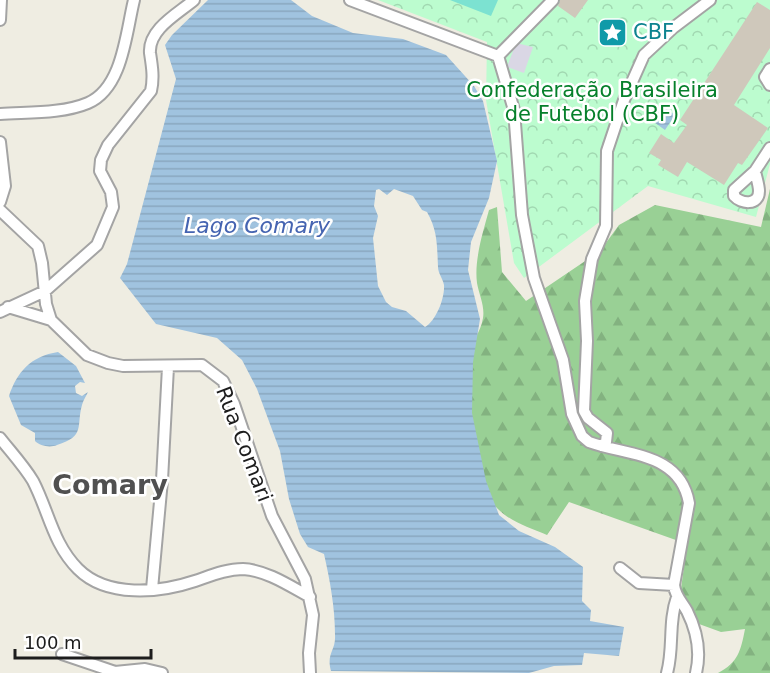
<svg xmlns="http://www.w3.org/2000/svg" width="770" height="673" font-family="'DejaVu Sans',sans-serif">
<defs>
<pattern id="forest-firs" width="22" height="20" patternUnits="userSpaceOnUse" patternTransform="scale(1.5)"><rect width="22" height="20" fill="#99d095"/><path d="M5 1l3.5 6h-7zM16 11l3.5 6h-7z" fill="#83b280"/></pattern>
<pattern id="park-crowns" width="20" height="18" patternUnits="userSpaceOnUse" patternTransform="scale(1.5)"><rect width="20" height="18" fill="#bcfccf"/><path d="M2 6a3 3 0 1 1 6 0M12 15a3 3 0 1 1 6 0" fill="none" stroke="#a1d8b1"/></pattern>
<pattern id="water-rules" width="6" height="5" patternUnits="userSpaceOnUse" patternTransform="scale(1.5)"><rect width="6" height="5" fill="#a0c3df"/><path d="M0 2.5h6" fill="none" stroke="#89a7bf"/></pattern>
</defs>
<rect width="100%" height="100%" fill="#efede2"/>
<path fill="url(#forest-firs)" d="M770 189V673H718C738 663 741 650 745 629L721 632 688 620 681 589 687 544 569 502 547 535C528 527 510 522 496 507 475 485 459 385 467 356 471 343 481 332 483 318 485 306 479 295 477 283 474 260 483 232 489 210L497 207 502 272 526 301 600 251 619 225 655 205 761 227Z"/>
<path fill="url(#park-crowns)" d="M378 0H770V164L756 217 648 186 524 278 514 263 486 100 487 42Z"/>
<path fill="#7ce2d1" d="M450 0H498L491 16Z"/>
<path fill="#dad7e5" d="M516 43 533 47 524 73 507 67Z"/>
<path fill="url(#water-rules)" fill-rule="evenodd" d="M208 0H291L312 16 353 33 403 39 446 55 474 86 483 101 497 161 489 198 471 242 468 270 480 319 473 362 472 413 486 481 499 515 519 531 555 547 583 567 582 601 591 610 590 621 624 627 619 656 584 653 582 665 554 666 529 673 331 671C326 653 336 651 335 635 335 607 330 581 324 554L308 547 300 534 289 499 280 451 257 389 242 360 217 338 156 324 120 278 127 264 176 79 165 45 172 35ZM379 189 387 195 394 189 413 196 422 210 427 212C438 231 437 247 438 267 438 273 443 279 444 285 445 298 436 321 425 327L406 311 392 307 386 302 378 286 373 238 378 216 374 206 376 190Z
M661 105 675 115 665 130 651 120Z
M58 352 76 366 85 383 80 382 75 386 76 393 82 396 88 392C86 396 83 401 82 405 76 426 86 436 57 445 50 448 40 446 35 441V433L21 425 9 396C17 372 31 356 58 352Z"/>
<path fill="#cfc8bb" d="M560 0H588L575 18 558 6Z
M757 2 770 10V48L734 105 768 128 742 165 738 163 724 185 687 162 678 177 658 165 661 160 649 153 661 134 674 143 687 125 680 120Z"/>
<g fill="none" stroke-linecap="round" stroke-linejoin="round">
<defs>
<path id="minor" d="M350 0 498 56 514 110 522 215 534 278 563 360 572 414 582 436 589 442C627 456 680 452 689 503L674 585C675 596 682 602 687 611 697 631 701 652 696 673
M0 20 1 0
M498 56 553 0
M770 69 765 77 770 85
M0 114C27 112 62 114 88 103 123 88 126 32 134 0
M0 142 5 186 0 202
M755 171C756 177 759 185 759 191 759 206 741 204 734 196V190L755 171 770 148
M0 210 38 246 42 263 46 304 51 320 87 355 108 363 123 366 202 365 223 381 234 404 272 516 305 579 313 615 309 653 310 673
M8 307 51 320
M0 312 45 291 97 245 113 207 111 192 100 171 101 160 108 145 151 91C154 78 152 66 150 53 148 29 179 13 194 0
M0 438C11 452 24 466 33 481 49 512 53 544 78 569 107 598 159 593 195 581 210 576 226 569 243 569 266 570 290 586 310 597
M601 446 606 442 607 433 588 418 584 411 587 341 585 301 592 259 606 226 607 151 624 100 644 55 673 28 710 0
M620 568 639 583 674 585
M152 589 162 480 168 367
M62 654 115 672 145 669 162 673
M667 673C674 648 668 622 677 597"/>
</defs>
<use href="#minor" stroke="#a4a4a4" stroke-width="14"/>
<use href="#minor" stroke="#fff" stroke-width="10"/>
</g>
<defs>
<symbol id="sight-square" viewBox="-11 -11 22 22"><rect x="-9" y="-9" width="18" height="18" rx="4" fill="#0f9aa8" stroke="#fff"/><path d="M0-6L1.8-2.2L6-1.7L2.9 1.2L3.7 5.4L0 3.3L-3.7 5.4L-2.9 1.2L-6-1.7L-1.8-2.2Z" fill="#fff"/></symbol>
</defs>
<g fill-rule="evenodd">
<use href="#sight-square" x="596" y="16" width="33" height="33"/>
</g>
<g text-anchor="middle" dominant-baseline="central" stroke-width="5" stroke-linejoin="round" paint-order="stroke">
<g font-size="21" fill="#0d838f" stroke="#fff" text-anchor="start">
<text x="633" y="32">CBF</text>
</g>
<g font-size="21" fill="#06802b" stroke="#fff">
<text x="592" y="90">Confederação Brasileira<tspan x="592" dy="24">de Futebol (CBF)</tspan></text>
</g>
<g font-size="21" fill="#1d1d1d" stroke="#fff">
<text transform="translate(244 444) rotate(69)">Rua Comari</text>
</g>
<g font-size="22" font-style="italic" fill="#4564b1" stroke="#fff">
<text x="257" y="225">Lago Comary</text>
</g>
<g font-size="27" font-weight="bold" fill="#505050" stroke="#fff">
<text x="110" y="484">Comary</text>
</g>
</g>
<path d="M15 649v9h136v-9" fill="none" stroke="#1d1d1d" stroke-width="3"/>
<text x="24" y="649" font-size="18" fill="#1d1d1d" stroke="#ffffff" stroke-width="4.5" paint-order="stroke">100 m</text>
</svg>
